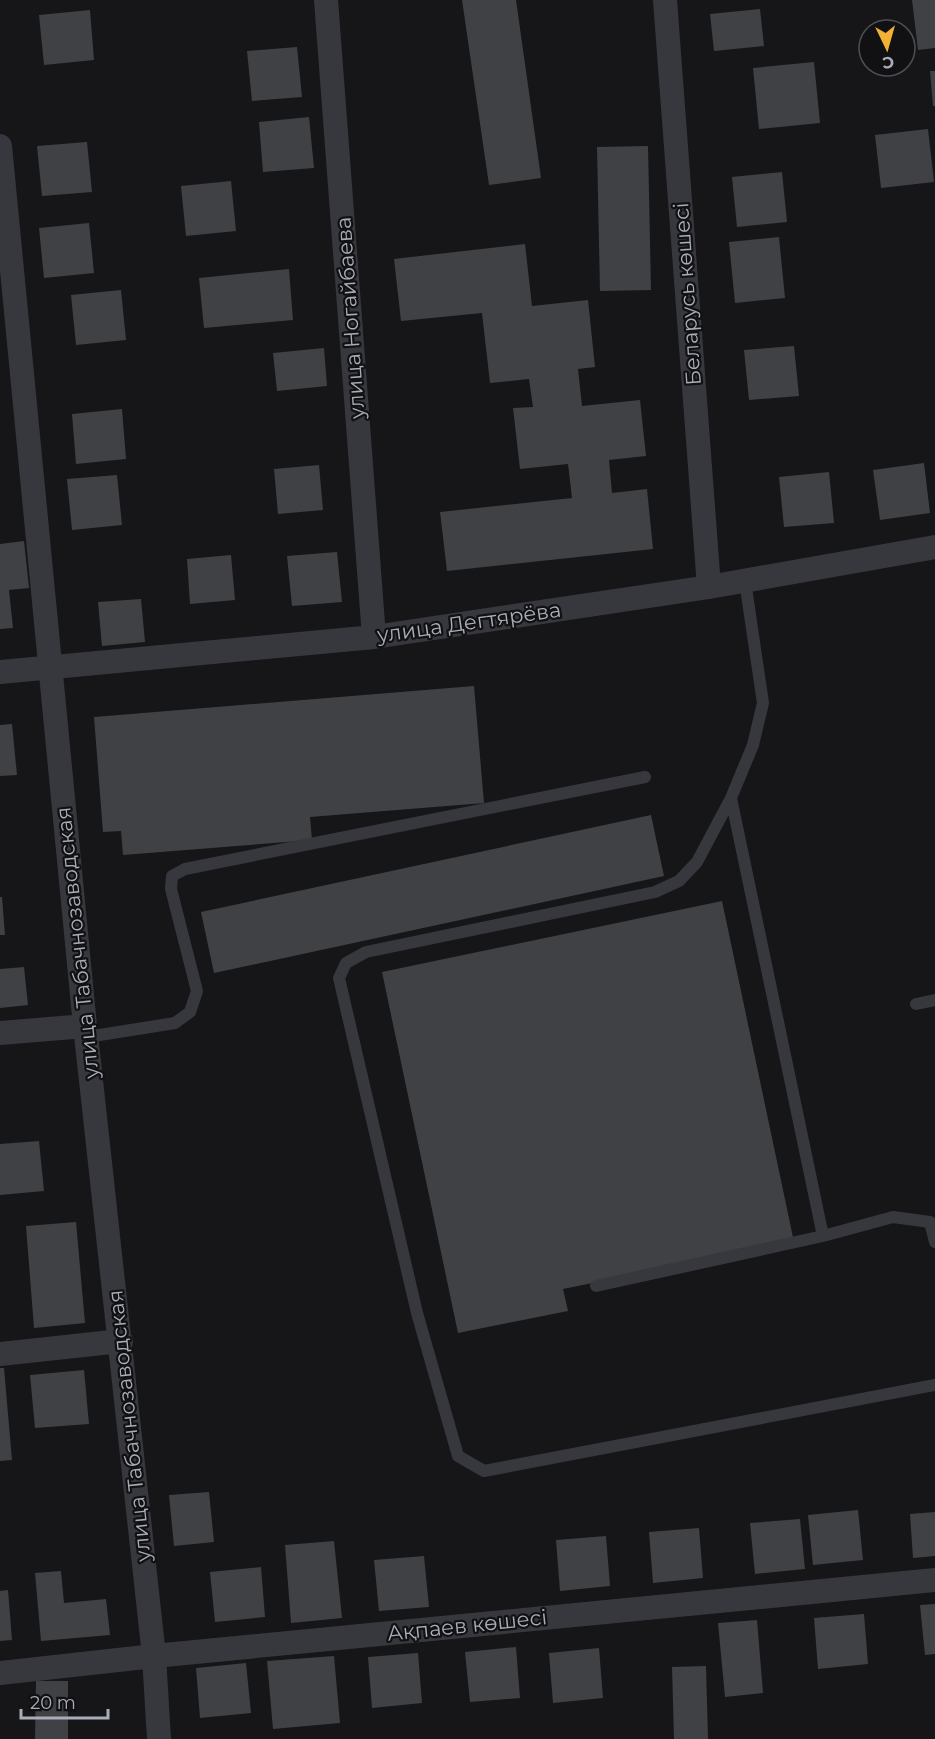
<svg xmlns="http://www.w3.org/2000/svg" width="935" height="1739" font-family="Montserrat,sans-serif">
<rect width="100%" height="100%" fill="#161618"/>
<path fill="#404145" d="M462 0H516L541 178 489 185Z
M912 0H935V48L918 50Z
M760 9 764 46 714 51 710 14Z
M90 10 94 60 44 65 39 15Z
M297 47 302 97 252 101 247 51Z
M814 62 820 123 759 129 753 68Z
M930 71H935V106H933Z
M309 117 314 168 263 172 259 122Z
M928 129 934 182 881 188 875 135Z
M87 142 92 192 42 196 37 146Z
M648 146 651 290 600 291 597 147Z
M782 172 787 222 737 227 732 177Z
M231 181 236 231 186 236 181 186Z
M89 223 94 273 44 278 39 228Z
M779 237 785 298 735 303 729 242Z
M525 244 532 306 588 300 595 367 578 369 582 406 640 400 646 456 609 460 612 493 647 489 653 549 447 571 440 512 572 498 568 464 520 469 513 408 533 407 529 379 490 383 482 313 401 321 394 259Z
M289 269 293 320 204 328 199 278Z
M121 290 126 340 76 345 71 295Z
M794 346 799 396 749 400 744 350Z
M324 348 327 386 277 391 273 353Z
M122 409 126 459 76 464 72 414Z
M924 463 930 513 880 520 873 470Z
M319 465 323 510 278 514 274 469Z
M829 472 834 523 784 527 779 477Z
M117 475 122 525 72 530 67 479Z
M24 541 29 588 9 590 13 628 0 629V544Z
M337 552 342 602 292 606 287 556Z
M231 555 235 600 190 604 187 559Z
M141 599 145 642 102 646 98 602Z
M474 686 484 803 310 817 312 840 123 855 121 831 103 832 94 717Z
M12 724 17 775 0 776V725Z
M651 815 664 876 214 973 201 912Z
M0 897H2L5 935H0Z
M722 901 794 1242 563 1289 568 1311 458 1333 382 972Z
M24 967 28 1005 0 1008V969Z
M39 1141 44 1191 0 1195V1144Z
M76 1222 85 1323 34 1328 26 1226Z
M0 1368H4L12 1460 0 1461Z
M84 1370 89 1424 35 1428 30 1375Z
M209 1492 214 1542 174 1546 169 1495Z
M858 1510 863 1560 813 1565 808 1515Z
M935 1512V1556L913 1558 910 1514Z
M800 1519 805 1569 755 1574 750 1523Z
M699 1528 703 1578 653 1583 649 1532Z
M606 1536 610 1586 560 1591 556 1540Z
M334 1541 342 1618 291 1623 285 1545Z
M424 1556 429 1607 379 1611 374 1560Z
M261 1567 265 1617 215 1622 210 1572Z
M61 1571 64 1603 106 1599 110 1635 41 1641 35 1573Z
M8 1590 12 1640 0 1641V1591Z
M935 1604V1654L925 1655 920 1605Z
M864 1614 868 1664 818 1669 814 1618Z
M757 1620 763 1693 725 1697 718 1623Z
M516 1647 520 1698 470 1702 465 1652Z
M599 1648 603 1698 553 1703 549 1653Z
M418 1653 422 1703 372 1708 368 1657Z
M334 1656 340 1723 273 1729 267 1661Z
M246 1663 251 1713 200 1718 196 1668Z
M706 1666 708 1739H674L672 1667Z
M36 1681H68V1739H35Z"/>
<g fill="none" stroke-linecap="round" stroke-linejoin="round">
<path stroke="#37383d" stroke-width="12" d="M745 581 763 703 753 745 731 798 697 862 679 881 655 892 366 952 346 963 339 978 417 1313 458 1456 484 1471 935 1385
M731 798 823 1236
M916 1004 935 1000
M87 1037 175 1023 190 1012 197 991 171 889 172 876 185 869 645 777
M596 1286 823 1236 893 1217 930 1222 935 1242"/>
<path stroke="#37383d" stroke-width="24" d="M326 0 374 637
M665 0 709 587
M0 146 85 1026 154 1656 159 1739
M0 672 374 637 709 587 935 547
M0 1033 85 1026
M0 1354 121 1341
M0 1673 154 1656 935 1580"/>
</g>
<g text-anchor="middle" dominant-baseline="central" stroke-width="4.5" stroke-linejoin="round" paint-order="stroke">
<g font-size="21" fill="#a8adb8" stroke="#111113">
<text transform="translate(687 294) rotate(-94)">Беларусь көшесі</text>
<text transform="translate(350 318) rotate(-94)">улица Ногайбаева</text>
<text transform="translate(469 622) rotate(-8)">улица Дегтярёва</text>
<text transform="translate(77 943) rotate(-96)">улица Табачнозаводская</text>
<text transform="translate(129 1426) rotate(-96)">улица Табачнозаводская</text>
<text transform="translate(467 1625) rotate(-6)">Ақпаев көшесі</text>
</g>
</g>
<g transform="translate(887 48) rotate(175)"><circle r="28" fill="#111113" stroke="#4d4f55" stroke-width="1.5"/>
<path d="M0-4.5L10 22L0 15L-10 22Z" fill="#f2b134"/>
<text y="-9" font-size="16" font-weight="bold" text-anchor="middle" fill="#a8adb8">С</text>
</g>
<path d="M21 1709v9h87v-9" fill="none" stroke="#a8adb8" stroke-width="3"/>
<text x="30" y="1709" font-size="18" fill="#a8adb8" stroke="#111113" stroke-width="4.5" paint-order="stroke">20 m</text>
</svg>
